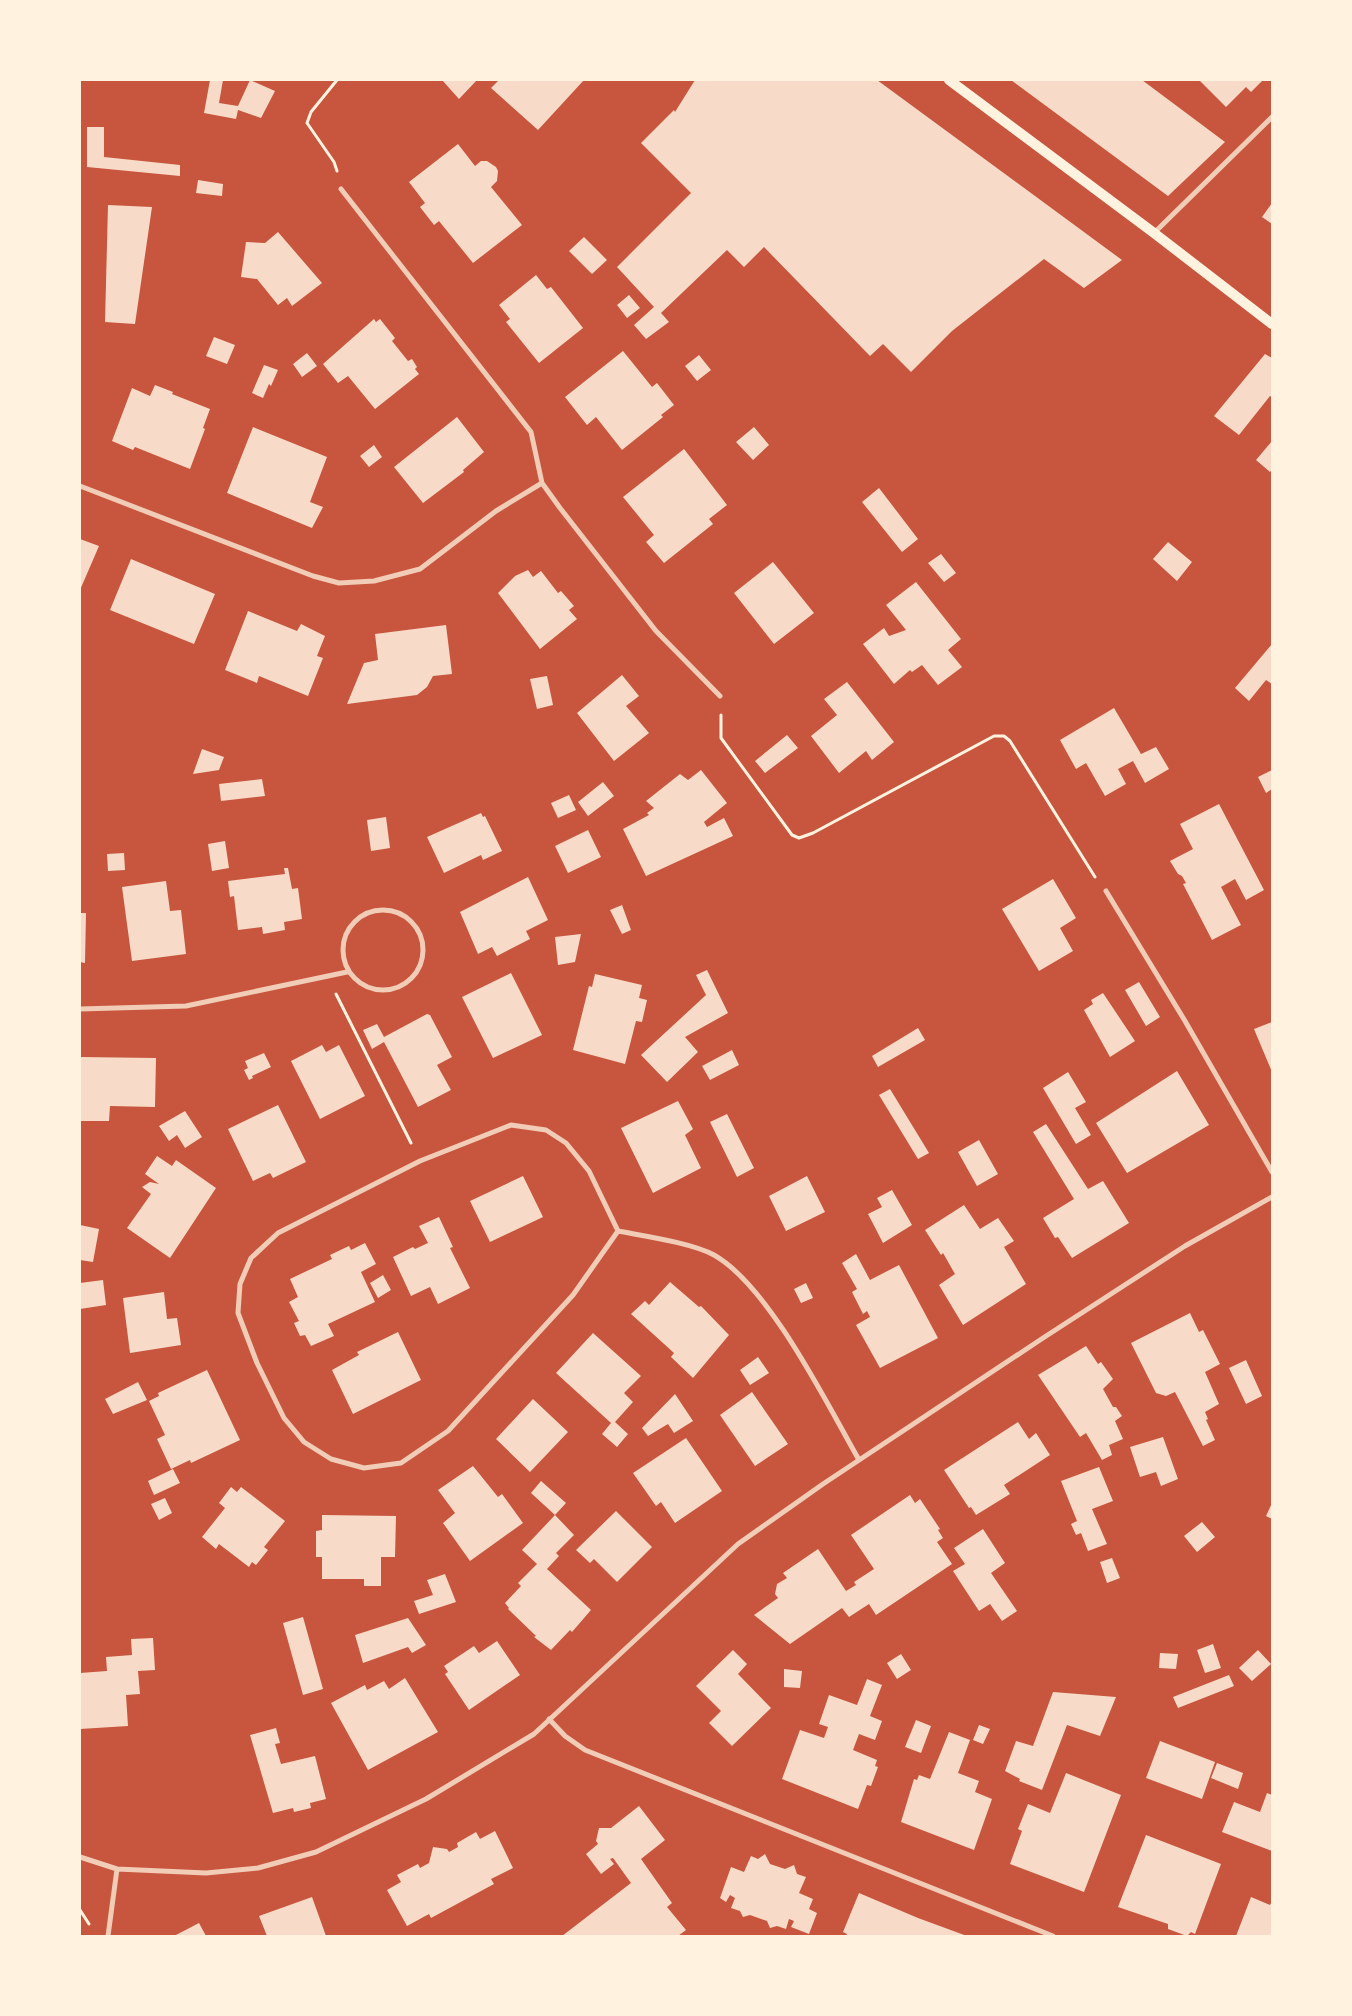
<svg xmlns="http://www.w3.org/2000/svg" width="1352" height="2016" font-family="Georgia,serif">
<rect width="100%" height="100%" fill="#c8553d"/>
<path fill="#f7dbc8" d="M210 80H223L219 103 238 106 250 80 275 91 261 118 238 110 236 119 204 113Z
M442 80H477L459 99Z
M499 80H584L538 130 491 88Z
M695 80H877L1122 260 1084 288 1044 259 952 331 911 372 883 344 870 356 764 247 744 267 727 250 661 313 669 322 646 339 634 325 654 307 617 267 691 193 641 143 674 110 675 112Z
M1011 80H1142L1225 142 1168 196Z
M1199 80H1261L1262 81 1251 92 1246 87 1226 107Z
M87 127H104V157L180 165V176L87 167Z
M458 144 475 166 481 161H487L496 167 498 171 497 181 491 187 522 225 473 263 439 221 434 225 420 207 425 203 409 182Z
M198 180 223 184 222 196 196 193Z
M1272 203V224L1262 217Z
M108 205 152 207 135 324 105 322Z
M278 232 322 283 292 306 287 298 278 305 257 279 241 277 246 242 265 243Z
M584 237 607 260 592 274 569 251Z
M536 275 547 289 551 287 583 328 539 363 506 322 510 319 499 305Z
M629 295 640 308 627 318 617 305Z
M374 319 376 322 380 319 395 338 392 341 408 361 412 359 417 367 415 369 419 374 375 409 348 376 338 383 323 364Z
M214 337 235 345 227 364 206 356Z
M623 351 652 387 657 383 674 405 661 415 663 417 622 450 596 417 587 425 565 397Z
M307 353 317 366 302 377 293 364Z
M1265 354 1272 358V397L1270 396 1239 435 1214 416Z
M699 355 711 370 697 381 685 366Z
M264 365 278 370 271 386 269 384 263 398 252 393Z
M155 385 173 392 172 394 210 409 203 428 205 429 190 469 135 447 133 450 112 441 132 388 150 396Z
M457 417 484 452 463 470 464 472 423 503 394 467Z
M253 427 327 457 310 502 323 507 312 528 227 493Z
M754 427 769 445 753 460 736 442Z
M1272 441V470L1270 472 1256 460Z
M374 445 382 457 369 467 360 456Z
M684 449 727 505 709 519 713 524 664 563 646 542 654 535 623 497Z
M879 488 918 539 902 552 862 502Z
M80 539 99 546 80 590Z
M1168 542 1192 562 1177 581 1153 559Z
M941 554 956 573 944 582 928 563Z
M131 559 215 594 194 644 110 610Z
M773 562 814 613 774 644 734 593Z
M528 570 533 577 541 571 558 593 561 591 574 606 569 610 577 619 540 649 498 593 515 576Z
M916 582 961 639 948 650 962 667 938 685 922 665 912 672 910 670 894 684 863 644 884 628 889 636 906 630 886 605Z
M248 611 297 631 301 624 325 636 317 656 323 658 308 696 259 676 257 683 225 670Z
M446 625 452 674 433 676 427 687 417 695 347 704 364 663 378 660 375 634Z
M1272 644V684L1266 680 1249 701 1235 688Z
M622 675 639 696 626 706 649 733 614 761 577 713Z
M547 676 553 705 537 709 530 679Z
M847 682 894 742 872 760 866 751 839 773 811 736 837 715 824 699Z
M1114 708 1141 754 1156 747 1169 769 1145 783 1133 761 1118 769 1126 784 1105 796 1086 763 1076 769 1060 740Z
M787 735 798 748 765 773 755 761Z
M202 749 224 757 219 770 193 774Z
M701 770 727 803 704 822 707 827 724 818 733 836 646 876 623 829 649 815 647 813 654 808 646 801 680 774 688 780Z
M1272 770V789L1266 793 1258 777Z
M262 779 265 796 221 801 219 784Z
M603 782 614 796 588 816 578 802Z
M569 795 576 810 558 818 551 803Z
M1219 804 1264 890 1246 900 1235 879 1221 887 1241 925 1212 940 1183 884 1186 883 1182 876 1178 874 1170 861 1193 849 1180 824Z
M481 813 483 817 485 816 502 851 483 860 481 855 444 873 427 837Z
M386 817 390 848 371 851 367 820Z
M588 830 601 857 568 873 555 846Z
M225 841 229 868 212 871 208 844Z
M124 853 125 870 108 871 107 854Z
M284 868H288L292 889 298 888 302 919 284 922 285 930 263 934 262 927 238 930 234 896 230 897 228 881 285 874Z
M528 877 548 920 526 931 530 939 497 956 492 947 478 954 460 912Z
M1053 879 1076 918 1060 928 1073 951 1039 971 1002 909Z
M166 881 170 911 181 910 186 954 132 961 122 887Z
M622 905 631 930 622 934 610 910Z
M80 913H86L85 963 80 962Z
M581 934 575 962 558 965 555 937Z
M707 970 728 1013 685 1037 698 1052 667 1082 641 1055 706 995 696 975Z
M511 973 542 1035 493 1058 462 997Z
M595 974 642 985 639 998 647 1000 642 1022 636 1021 625 1064 573 1050 589 986 592 987Z
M1139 982 1160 1017 1146 1026 1125 990Z
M1103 993 1135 1041 1110 1057 1084 1010 1093 1004 1091 1000Z
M427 1014 430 1015 452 1057 437 1065 451 1090 418 1107 384 1042 372 1049 363 1030 377 1024 384 1037Z
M1272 1022V1072L1254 1029Z
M918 1028 925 1040 878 1067 872 1056Z
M322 1045 326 1052 339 1045 365 1096 320 1119 291 1061Z
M732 1050 739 1065 710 1080 702 1066Z
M264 1053 271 1067 252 1076 253 1078 249 1080 244 1070 248 1068 245 1061Z
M80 1057 156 1058 155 1107 110 1106 109 1121H80Z
M1177 1071 1209 1125 1127 1173 1096 1123Z
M1068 1072 1086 1102 1075 1108 1091 1135 1076 1144 1043 1088Z
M890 1089 929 1153 918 1159 879 1095Z
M678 1101 693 1129 685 1135 701 1168 653 1193 621 1128Z
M278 1105 306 1162 273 1178 270 1173 253 1181 228 1129Z
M185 1111 202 1137 185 1148 177 1135 169 1141 159 1126Z
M727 1114 754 1168 737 1177 710 1122Z
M1046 1124 1088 1189 1103 1181 1129 1223 1072 1258 1058 1237 1055 1238 1043 1218 1074 1199 1033 1132Z
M979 1140 998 1174 977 1186 958 1152Z
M157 1156 172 1166 176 1160 216 1188 170 1258 127 1228 151 1194 142 1187 150 1182 159 1184 145 1174Z
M523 1176 543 1217 490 1242 470 1201Z
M807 1176 825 1212 786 1231 769 1196Z
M892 1190 912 1225 883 1243 868 1214 882 1207 877 1198Z
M964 1205 980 1229 998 1218 1014 1241 1004 1247 1026 1284 963 1325 939 1285 955 1274 943 1253 941 1255 925 1230Z
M439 1217 453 1247 450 1248 470 1288 438 1304 430 1287 411 1296 393 1257 413 1247 415 1249 428 1243 419 1226Z
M80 1225 99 1229 93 1262 80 1260Z
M365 1243 376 1264 361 1272 375 1302 328 1324 334 1336 311 1346 305 1335 300 1336 294 1323 299 1321 289 1302 298 1297 290 1279 332 1259 330 1255 349 1246 351 1250Z
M856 1254 870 1280 899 1265 938 1338 880 1368 856 1325 870 1317 867 1311 863 1314 852 1292 857 1289 842 1263Z
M383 1275 391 1290 378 1298 370 1283Z
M103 1280 106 1305 80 1309V1283Z
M670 1282 699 1307 701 1306 729 1335 693 1378 671 1357 674 1353 631 1314 645 1301 649 1305Z
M806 1283 813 1298 801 1303 794 1289Z
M164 1292 167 1319 177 1318 181 1345 130 1353 123 1298Z
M1190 1313 1199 1332 1203 1330 1220 1364 1205 1372 1219 1404 1205 1412 1208 1419 1206 1420 1215 1440 1203 1446 1175 1392 1166 1396 1156 1393 1131 1343Z
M398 1332 421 1380 353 1414 332 1370 359 1355 357 1352Z
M593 1333 641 1376 624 1393 633 1402 615 1422 628 1434 617 1447 602 1434 611 1423 556 1373Z
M1086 1346 1098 1364 1101 1362 1113 1379 1103 1389 1113 1407H1116L1122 1416 1115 1421 1123 1439 1109 1445 1112 1455 1102 1460 1086 1433 1080 1437 1038 1375Z
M758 1357 769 1373 750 1385 740 1370Z
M1246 1360 1262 1396 1246 1404 1229 1368Z
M207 1370 240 1440 191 1463 190 1460 171 1469 157 1439 165 1435 149 1401 159 1396 158 1393Z
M138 1382 147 1400 113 1414 105 1399Z
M752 1392 788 1444 755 1466 720 1415Z
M675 1394 693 1421 674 1433 668 1424 648 1436 642 1428Z
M533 1399 568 1432 530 1472 496 1439Z
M1018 1422 1029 1439 1036 1433 1050 1455 1004 1485 1010 1494 976 1515 971 1507 969 1508 944 1470Z
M1163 1437 1178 1479 1161 1486 1156 1472 1140 1477 1130 1447Z
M686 1438 722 1491 675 1523 661 1502 656 1506 633 1473Z
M473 1466 498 1497 502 1494 523 1523 470 1561 443 1523 455 1513 438 1490Z
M1099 1467 1113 1501 1092 1509 1107 1544 1088 1551 1081 1533 1076 1535 1071 1524 1077 1521 1061 1481Z
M173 1469 180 1483 154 1495 148 1481Z
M541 1481 566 1503 555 1515 531 1493Z
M231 1487 237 1492 241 1487 285 1521 264 1547 268 1550 256 1565 252 1562 249 1567 219 1544 216 1549 202 1537 225 1508 219 1503Z
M910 1495 915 1503 920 1499 940 1529 938 1530 943 1538 937 1542 952 1564 876 1615 869 1604 849 1617 842 1608 790 1644 754 1615 778 1598 775 1594 777 1584 787 1578 783 1573 818 1549 846 1591 856 1585 854 1582 874 1569 851 1535Z
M165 1498 172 1513 159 1520 151 1504Z
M1272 1503V1519L1266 1516Z
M616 1511 652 1547 617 1582 594 1559 590 1563 576 1550Z
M322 1515 396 1516 395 1557H381V1586H364V1579H322V1557H316V1531L322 1530Z
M555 1515 574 1535 556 1553 559 1556 547 1569 591 1610 572 1632 570 1630 551 1650 534 1637 536 1636 508 1609 509 1608 505 1603 521 1586 518 1583 537 1564 522 1550Z
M1202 1522 1215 1537 1197 1552 1184 1536Z
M983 1529 1005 1563 991 1573 1017 1611 1002 1621 990 1604 979 1611 953 1571 965 1564 954 1548Z
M1112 1558 1120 1578 1107 1583 1100 1562Z
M445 1574 456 1602 419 1614 414 1601 433 1595 427 1580Z
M303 1617 323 1689 303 1695 283 1623Z
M408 1618 426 1645 412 1653 408 1647 363 1663 355 1635Z
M153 1638 155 1670 138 1671 140 1694 126 1695 128 1726 80 1729V1673L107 1671 106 1657 132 1655 131 1639Z
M497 1641 520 1675 469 1710 445 1674 448 1672 444 1666 474 1646 479 1653Z
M1213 1644 1221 1668 1205 1673 1197 1650Z
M733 1650 747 1664 738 1674 771 1708 732 1746 709 1723 721 1711 696 1686Z
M1258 1650 1271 1664 1252 1681 1239 1668Z
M1160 1653 1178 1654 1176 1669 1159 1668Z
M901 1654 911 1670 897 1679 887 1663Z
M784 1669 802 1671 800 1688 784 1687Z
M1229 1675 1234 1686 1178 1708 1173 1697Z
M405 1678 438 1732 368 1770 331 1703 365 1685 367 1690 384 1681 389 1689Z
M867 1679 882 1685 870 1716 882 1721 875 1740 859 1734 853 1750 877 1760 875 1766 878 1767 871 1786 867 1785 858 1809 782 1779 800 1730 824 1738 828 1727 819 1724 829 1695 857 1705Z
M1053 1692 1116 1697 1100 1736 1067 1725 1042 1790 1019 1781 1020 1779 1005 1771 1016 1741 1033 1746Z
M916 1720 931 1726 921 1753 905 1747Z
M979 1725 990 1729 983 1744 973 1740Z
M276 1728 280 1743 275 1744 281 1764 315 1756 326 1799 310 1803 311 1808 294 1812 293 1808 273 1813 250 1735Z
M949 1732 970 1740 958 1773 979 1781 975 1792 992 1799 974 1850 901 1822 914 1779 917 1780 919 1775 930 1779Z
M1160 1741 1215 1762 1202 1799 1146 1778Z
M1217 1763 1243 1773 1238 1789 1211 1778Z
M1066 1773 1121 1795 1084 1892 1010 1864 1022 1831 1018 1829 1028 1804 1050 1813Z
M1267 1793 1272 1795V1851L1222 1832 1234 1802 1260 1812Z
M639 1806 665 1840 641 1859 672 1903 667 1907 686 1930 678 1936H562L631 1883 613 1858 610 1859 614 1864 601 1874 586 1854 598 1844 596 1841 599 1828H611Z
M495 1831 513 1868 491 1879 494 1884 431 1918 429 1914 407 1926 387 1890 401 1882 397 1875 418 1864 420 1868 429 1863 433 1847 447 1849 449 1852 458 1847 457 1843 476 1832 480 1839Z
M1146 1835 1221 1864 1195 1934 1191 1932 1187 1936 1168 1929V1924L1118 1907Z
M765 1854 770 1864 785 1869 794 1865 797 1874 806 1877 799 1893 813 1899 809 1909 817 1913 809 1934 791 1927 794 1921 789 1919 786 1929 777 1926 770 1928 767 1921 750 1915 743 1917 740 1911 731 1908 735 1898 730 1895 726 1902 720 1898 731 1867 744 1872 751 1856 758 1859Z
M859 1893 918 1918 967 1936H846L847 1934 843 1932Z
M312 1897 326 1936H267L259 1916Z
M1251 1897 1270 1905 1272 1901V1936H1236Z
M199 1923 206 1936H174Z"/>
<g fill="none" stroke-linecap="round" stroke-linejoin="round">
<path stroke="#fff3e0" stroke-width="3" d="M337 80 311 112 307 123 334 162 337 171
M721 715V738L792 835 799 838 813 833 994 736H1004L1010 741 1095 877
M336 994 411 1143
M80 1910 89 1924"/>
<path stroke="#f1ccb7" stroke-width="5" d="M341 189 531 432 542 483 560 508 656 631 720 696
M1154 233 1272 117
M80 486 313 576 339 583 374 581 420 569 496 511 542 483
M1106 891 1185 1021 1272 1172
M343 950a40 40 0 1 1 80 0a40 40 0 1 1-80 0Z
M80 1009 186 1006 347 972
M618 1231 573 1295 448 1431 401 1463 364 1468 331 1459 304 1442 284 1418 257 1363 238 1313 240 1284 251 1258 278 1233 420 1161 511 1125 546 1130 566 1143 589 1171 618 1231C644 1236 692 1243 714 1255 769 1286 827 1404 859 1460
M549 1719 565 1736 585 1750 1053 1936
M80 1857 117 1869 206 1873 258 1868 316 1852 426 1799 534 1734 738 1544 823 1484 1043 1338 1185 1246 1272 1197
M108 1936 117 1869"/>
<path stroke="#fff3e0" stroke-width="10" d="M949 80 1154 233 1272 324"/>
</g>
<rect width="1352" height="2016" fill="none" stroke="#fff3e0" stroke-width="162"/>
</svg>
